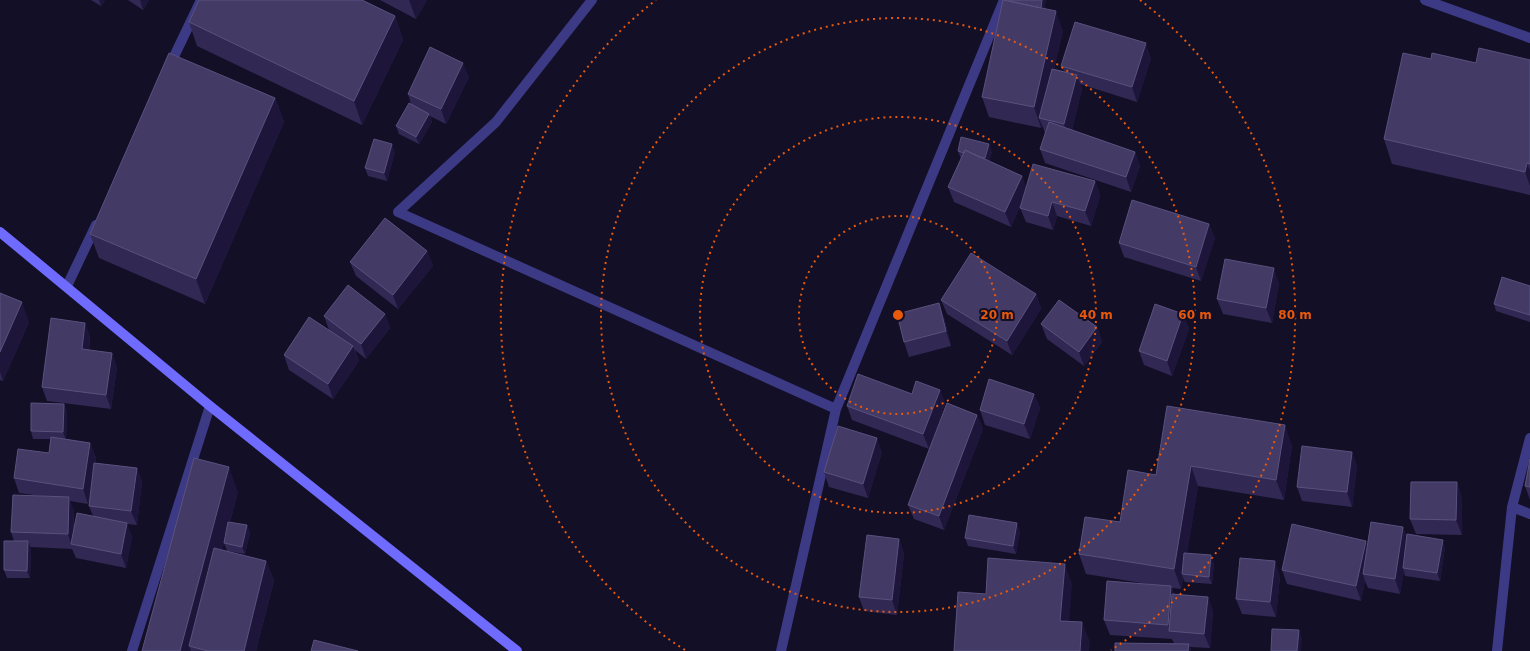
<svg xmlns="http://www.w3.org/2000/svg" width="1530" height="651" font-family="'DejaVu Sans',sans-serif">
<rect width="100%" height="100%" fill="#130f26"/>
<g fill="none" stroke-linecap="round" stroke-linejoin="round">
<path stroke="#3d3a85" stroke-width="10" d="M592 0 496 122 398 212 836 409
M1425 0 1530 38
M169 67 201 0
M67 286 96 225
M1512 507 1530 514
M132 651 210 406
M781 651 836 409 1004 0
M1497 651 1512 507 1530 438"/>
<path stroke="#6f6bff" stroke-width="10" d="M0 232 210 406 517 651"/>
</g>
<path fill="#312854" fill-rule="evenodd" d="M91 0H105L101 6Z
M128 0H149L143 10Z
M380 0H427L416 19Z
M1045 9 1063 31 1054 69 1064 71 1061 66 1151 58 1137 102 1080 84 1082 89 1072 130 1135 152 1140 166 1131 192 1045 163 1040 149 1045 133 1042 125 1041 128 989 117 982 97Z
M395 16 403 40 362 125 197 46 189 22Z
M1431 59 1476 63 1530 60V195L1392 164 1384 139Z
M469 77 446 124 430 116 432 122 419 144 399 134 396 126 411 104 408 94Z
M275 98 284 122 205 304 99 258 90 234Z
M958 151 992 152 989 161 1022 176 1026 188 1095 181 1100 196 1091 226 1057 216 1053 230 1026 222 1020 208 1023 200 1011 227 954 202 948 187 961 159Z
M395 152 387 181 368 176 365 168Z
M1209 224 1215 238 1201 281 1124 257 1119 243Z
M427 251 433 266 398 309 356 276 350 262Z
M1279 283 1272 323 1223 314 1217 299Z
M1530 286V322L1496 311 1494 304Z
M0 293 29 322 3 381 0 380Z
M1036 294 1041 309 1012 355 947 314 941 300Z
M385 314 390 328 366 359 355 350 359 361 333 399 289 370 284 355 329 330 324 316Z
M1183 314 1189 329 1172 376 1144 365 1139 351Z
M944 317 951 346 909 357 904 342Z
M85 323 90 338 89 350 112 353 117 368 111 409 47 401 42 387Z
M1041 324 1097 327 1102 342 1084 366 1047 339Z
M940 390 945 404 929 449 852 420 847 406 912 394Z
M1034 394 1040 408 1030 439 985 425 980 410Z
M64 404 67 412 66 439 90 443 96 458 95 463 137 468 142 482 137 525 127 524 132 537 126 568 76 558 72 549 30 547 31 548 30 578H7L4 570 14 541 11 532 41 496 19 493 14 478 49 453 51 439H33L31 431ZM93 475 89 506 93 516 74 529V511L70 501 88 504Z
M1167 406 1292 445 1284 500 1198 486 1187 553 1214 563 1212 584 1185 582 1183 578 1181 589 1172 588 1174 594 1208 597 1213 612 1210 648 1190 647 1191 651H1115L1174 643 1172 639 1110 635 1104 620 1154 585 1086 574 1079 554 1120 522 1156 475Z
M977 415 983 429 944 530 914 519 908 505Z
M882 452 868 498 829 487 824 472Z
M1352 452 1357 467 1352 507 1302 501 1297 487Z
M1530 459V500L1525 486Z
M238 492 230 522 247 525 250 533 245 554 227 551 224 543 222 550 266 561 274 581 256 651H142Z
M1462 497V535L1416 534 1410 519Z
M1403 527 1407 538 1445 547 1440 581 1405 576 1404 571 1400 594 1368 588 1365 581 1361 601 1287 584 1282 570 1367 544Z
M1020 531 1016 554 968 546 965 538Z
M899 539 904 554 897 615 864 611 859 597Z
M1280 576 1276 617 1242 614 1236 599Z"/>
<path fill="#1d163a" d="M99 0H105L101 6Z
M140 0H149L143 10Z
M409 0H427L416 19Z
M1042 0H1046L1044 17 1041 9Z
M1056 11 1063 31 1043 119 1039 118 1042 125 1041 128 1034 107Z
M395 16 403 40 362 125 354 101Z
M1146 43 1151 58 1137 102 1132 87Z
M463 63 469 77 446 124 441 109Z
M1077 75 1082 89 1070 139 1064 124Z
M275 98 284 122 205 304 196 279Z
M429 114 432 122 419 144 416 137Z
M392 144 395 152 387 181 384 173Z
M989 144 992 152 988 166 985 158Z
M1135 152 1140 166 1131 192 1126 177Z
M1527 163 1530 171V186L1525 172Z
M1022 176 1027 190 1011 227 1005 212Z
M1095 181 1100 196 1091 226 1085 211Z
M1052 202 1057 216 1053 230 1048 216Z
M1209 224 1215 238 1201 281 1196 267Z
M427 251 433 266 398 309 393 295Z
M1274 268 1279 283 1272 323 1266 308Z
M1036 294 1041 309 1012 355 1007 341Z
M22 302 29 322 3 381 0 372V352Z
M939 303 944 317 951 346 946 331Z
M385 314 390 328 366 359 361 344Z
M1183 314 1189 329 1172 376 1167 361Z
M85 323 90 338 87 364 82 349Z
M1097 327 1102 342 1084 366 1079 352Z
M353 346 359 361 333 399 328 384Z
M112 353 117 368 111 409 106 395Z
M940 390 945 404 929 449 923 434Z
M1034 394 1040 408 1030 439 1024 424Z
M64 404 67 412 66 440 63 432Z
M977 415 983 429 944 530 939 516Z
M1285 425 1292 445 1284 500 1276 480Z
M877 438 882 452 868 498 863 484Z
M90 443 96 458 88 504 83 489Z
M1352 452 1357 467 1352 507 1347 492Z
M1191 466 1198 486 1184 575 1182 574 1183 578 1181 589 1174 569Z
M229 467 238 492 196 648 189 646 191 651H180Z
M137 468 142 482 137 525 131 511Z
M1457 482 1462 497V535L1456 520Z
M69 497 74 511 73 544H71L68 534Z
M127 523 132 537 126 568 121 554Z
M1017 523 1020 531 1016 554 1013 546Z
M247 525 250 533 245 554 242 547Z
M1403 527 1408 542 1403 568 1404 571 1400 594 1395 579Z
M899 539 904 554 897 615 892 600Z
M1443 540 1445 547 1440 581 1437 573Z
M28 541 31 548 30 578 27 571Z
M1366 541 1371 555 1363 574 1365 581 1361 601 1356 586Z
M1211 555 1214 563 1212 584 1209 577Z
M266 561 274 581 256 651H244Z
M1275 561 1280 576 1276 617 1270 602Z
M1065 564 1072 584 1068 641 1060 621Z
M1171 586 1177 601 1171 631 1168 625Z
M1208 597 1213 612 1210 648 1204 634Z
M1082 622 1090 642 1089 651H1080Z
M1299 630 1302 638 1301 651H1297Z
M1189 644 1191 651H1188Z"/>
<path fill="#433a66" stroke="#5a527e" d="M199 0H362L395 16 354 101 189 22Z
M1003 0 1056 11 1034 107 982 97Z
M1009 0H1042L1041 8 1009 1Z
M1075 22 1146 43 1132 87 1061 66Z
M430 47 463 63 441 109 408 94Z
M1479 48 1530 60V164L1527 163 1525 172 1384 139 1403 53 1431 59 1432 53 1476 63Z
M169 53 275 98 196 279 90 234Z
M1052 69 1077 75 1064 124 1039 118Z
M409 103 429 114 416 137 396 126Z
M1049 122 1135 152 1126 177 1040 149Z
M961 137 989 144 985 158 979 157 965 150 964 153 958 151Z
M374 139 392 144 384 173 365 168Z
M965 150 1022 176 1005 212 948 187Z
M1033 164 1095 181 1085 211 1052 202 1048 216 1020 208Z
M1132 200 1209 224 1196 267 1119 243Z
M385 218 427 251 393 295 350 262Z
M971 253 1036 294 1007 341 941 300Z
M1225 259 1274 268 1266 308 1217 299Z
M1502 277 1530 286V315L1494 304Z
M348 285 385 314 361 344 324 316Z
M0 293 22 302 0 352Z
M1059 300 1097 327 1079 352 1041 324Z
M939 303 946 331 904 342 897 314Z
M1155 304 1183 314 1167 361 1139 351Z
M309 317 353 346 328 384 284 355Z
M51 318 85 323 82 349 112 353 106 395 42 387Z
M858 374 912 394 916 381 940 390 923 434 847 406Z
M989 379 1034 394 1024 424 980 410Z
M31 403 64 404 63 432 31 431Z
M947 403 977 415 939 516 908 505Z
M1167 406 1285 425 1276 480 1191 466 1174 569 1079 554 1085 517 1120 522 1128 470 1156 475Z
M838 426 877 438 863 484 824 472Z
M51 437 90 443 83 489 14 478 18 449 49 453Z
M1302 446 1352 452 1347 492 1297 487Z
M194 458 229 467 180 651H142Z
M1530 459V487L1525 486Z
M94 463 137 468 131 511 89 506Z
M1411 482H1457L1456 520 1410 519Z
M13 495 69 497 68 534 11 532Z
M77 513 127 523 121 554 71 544Z
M969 515 1017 523 1013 546 965 538Z
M228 522 247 525 242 547 224 543Z
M1371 522 1403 527 1395 579 1363 574Z
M1292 524 1366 541 1356 586 1282 570Z
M1407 534 1443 540 1437 573 1403 568Z
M867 535 899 539 892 600 859 597Z
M4 541H28L27 571 4 570Z
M214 548 266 561 244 651H208L189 646Z
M1184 553 1211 555 1209 577 1182 574Z
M988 558 1065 564 1060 621 1082 622 1080 651H954L958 592 986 594Z
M1240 558 1275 561 1270 602 1236 599Z
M1107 581 1171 586 1168 625 1104 620Z
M1172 594 1208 597 1204 634 1169 631Z
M1272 629 1299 630 1297 651H1271Z
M314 640 358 651H311Z
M1115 643 1189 644 1188 651H1115Z"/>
<g fill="none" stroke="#e8590c" stroke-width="2" stroke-dasharray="2 4">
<circle cx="898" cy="315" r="99"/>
<circle cx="898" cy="315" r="198"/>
<circle cx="898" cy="315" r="297"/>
<path d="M685 650A397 397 0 0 1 656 0M1140 0A397 397 0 0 1 1111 650"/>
</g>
<circle cx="898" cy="315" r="6" fill="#e8590c" stroke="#130f26" stroke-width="2"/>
<g font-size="12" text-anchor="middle" font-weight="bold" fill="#e8590c" stroke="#130f26" stroke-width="4" stroke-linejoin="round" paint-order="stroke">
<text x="997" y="319">20 m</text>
<text x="1096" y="319">40 m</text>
<text x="1195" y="319">60 m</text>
<text x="1295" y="319">80 m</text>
</g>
</svg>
